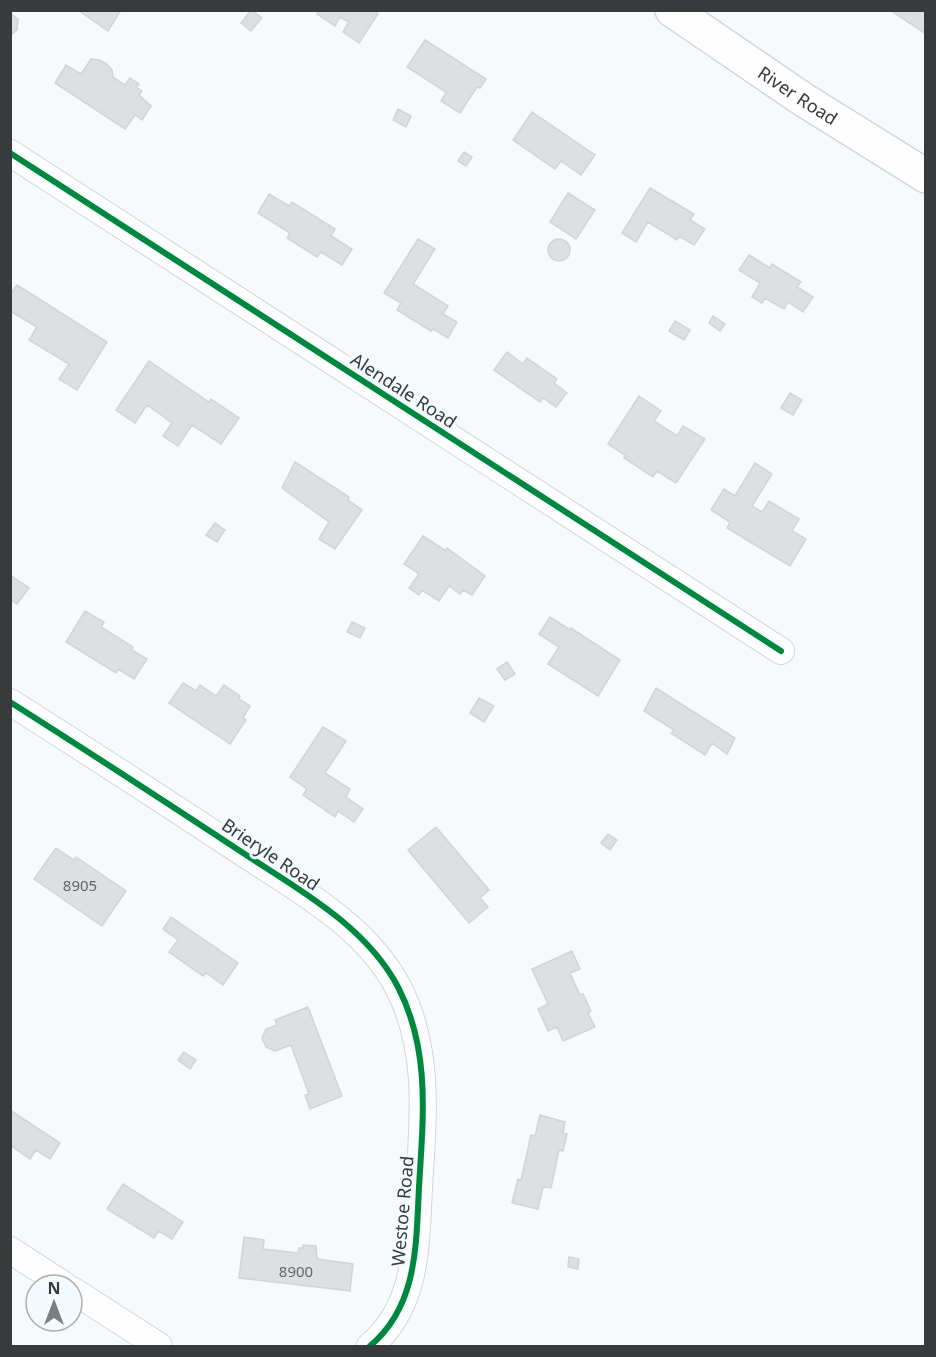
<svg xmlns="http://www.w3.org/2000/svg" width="936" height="1357" font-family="'Noto Sans',sans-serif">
<rect width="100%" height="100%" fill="#f7fafc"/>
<path fill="#dddfe1" stroke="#d2d4d6" stroke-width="1.5" d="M78 10H121L108 31Z
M251 10 262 18 251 31 241 23Z
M319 10H373L378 14 359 43 343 32 349 22 340 17 335 26 317 14Z
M890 10H926V34Z
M10 13 18 19 17 30 10 36Z
M425 40 486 79 480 88 477 87 460 113 441 101 446 92 407 67Z
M91 59 99 60 107 64 112 70 113 77 125 85 130 78 139 84 136 87 142 91 139 95 151 106 142 120 135 115 125 129 55 83 66 65 81 74Z
M398 109 411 116 406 127 393 120Z
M532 112 595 155 581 175 561 161 555 169 513 140Z
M464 152 472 157 466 166 458 161Z
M650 188 694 214 690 220 705 229 694 245 679 236 677 240 648 222 636 242 622 233Z
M568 193 595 210 576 239 550 222Z
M269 194 289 206 292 202 335 229 331 236 352 249 342 265 321 252 317 257 287 238 290 233 258 213Z
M548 250a11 11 0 1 1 22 0a11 11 0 1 1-22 0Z
M418 239 435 249 413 284 448 306 443 314 457 322 448 338 433 329 431 331 397 310 401 303 384 293Z
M749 255 770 268 772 264 801 282 797 287 813 297 803 312 788 302 784 309 765 298 762 303 752 297 760 283 739 270Z
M17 285 107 342 77 390 59 379 69 364 29 340 37 327 10 311V295Z
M713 316 725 324 720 331 709 323Z
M675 321 690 330 684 340 669 331Z
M507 352 523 364 527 358 557 379 554 383 567 393 556 407 543 398 540 402 494 370Z
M149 361 209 402 211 399 239 418 221 444 192 425 178 446 163 436 172 423 147 405 135 423 116 410Z
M790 393 802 400 793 415 781 408Z
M639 396 661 411 654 421 677 436 683 426 705 439 676 483 657 471 653 477 624 458 625 455 608 444Z
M295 462 349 497 348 500 362 510 335 549 319 539 329 522 282 488Z
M755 463 772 474 752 506 762 512 769 501 799 519 792 531 806 539 790 566 727 528 730 522 711 510 724 489 735 496Z
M215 523 225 530 217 542 206 535Z
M423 536 446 551 447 548 485 576 472 595 463 590 460 594 449 586 439 601 422 590 419 595 409 588 419 574 404 564Z
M10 575 29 588 17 604 10 599Z
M85 611 104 622 101 627 133 647 132 650 147 659 134 679 118 669 116 673 66 642Z
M550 617 570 630 571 628 620 660 598 696 548 664 559 647 539 634Z
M352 622 365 628 360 638 347 632Z
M507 662 515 674 505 680 497 669Z
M183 683 196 691 200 685 216 696 224 685 240 696 239 699 250 706 243 718 246 720 230 744 169 703Z
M656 688 735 738 727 754 712 743 705 755 671 733 674 730 644 711Z
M479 698 494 706 484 722 470 713Z
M323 727 346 741 325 773 350 789 346 797 363 809 354 822 338 811 335 817 303 795 307 789 290 777Z
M436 827 489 890 480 898 488 907 469 923 408 850Z
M608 834 617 840 610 850 601 843Z
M56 848 74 860 76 857 126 891 102 926 34 879Z
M171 917 238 963 223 985 206 973 203 976 169 952 178 940 163 929Z
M572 951 580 969 570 973 580 995 583 994 591 1011 588 1013 595 1027 563 1041 557 1027 548 1031 538 1009 548 1004 532 969Z
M308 1007 342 1096 310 1109 305 1095 309 1094 291 1045 275 1051 266 1047 262 1038 266 1029 277 1025 275 1020Z
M184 1052 196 1060 190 1069 178 1060Z
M10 1110 60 1143 50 1159 36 1150 30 1159 10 1145Z
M540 1115 565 1122 563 1133 567 1134 563 1151 559 1150 551 1188 543 1187 538 1209 512 1203 518 1179 521 1180 531 1135 535 1136Z
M123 1184 183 1222 172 1239 159 1231 154 1238 107 1209Z
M244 1237 264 1240 263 1249 298 1253 299 1248H303V1245L316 1246 317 1259 353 1264 350 1291 239 1278Z
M569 1257 579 1259 578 1269 568 1267Z"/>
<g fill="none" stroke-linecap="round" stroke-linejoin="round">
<defs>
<path id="minor" d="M10 153 781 651
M10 702C84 749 158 797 231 845 290 885 364 922 398 987 431 1051 423 1119 419 1187 416 1244 418 1306 370 1346
M10 1250 64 1285
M72 1290 159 1346"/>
<g id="secondary">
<path id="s1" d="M672 10 804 100 926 176"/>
</g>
</defs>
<use href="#minor" stroke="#d3d6d7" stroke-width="28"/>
<use href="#secondary" stroke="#d3d6d7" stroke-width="36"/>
<use href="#minor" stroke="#fefeff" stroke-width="26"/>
<use href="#secondary" stroke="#fefeff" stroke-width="33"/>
<defs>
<path id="cycleway" d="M10 153 781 651
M10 702C84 749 158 797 231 845 290 885 364 922 398 987 431 1051 423 1119 419 1187 416 1244 418 1306 370 1346"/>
</defs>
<use href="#cycleway" stroke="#f4fbff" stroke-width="10"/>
<use href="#cycleway" stroke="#00873e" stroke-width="6"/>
</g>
<g text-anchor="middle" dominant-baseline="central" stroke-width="6" stroke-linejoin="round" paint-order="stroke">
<g font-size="15" fill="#636667">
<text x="80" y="885">8905</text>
<text x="296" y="1271">8900</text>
</g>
<g font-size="18" fill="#383b3c" stroke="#f4fbff">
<text stroke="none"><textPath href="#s1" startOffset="152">River Road</textPath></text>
<text transform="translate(404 390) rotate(33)">Alendale Road</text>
<text transform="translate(271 854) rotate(34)">Brieryle Road</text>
<text transform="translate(402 1211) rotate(-85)">Westoe Road</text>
</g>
</g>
<rect width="936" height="1357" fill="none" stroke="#383b3c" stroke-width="24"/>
<g transform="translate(54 1303)"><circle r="28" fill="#f4fbff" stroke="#a9aeb1" stroke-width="1.5"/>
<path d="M0-4.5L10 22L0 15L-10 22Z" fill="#7b7e7f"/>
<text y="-9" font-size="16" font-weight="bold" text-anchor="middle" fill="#383b3c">N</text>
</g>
</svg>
